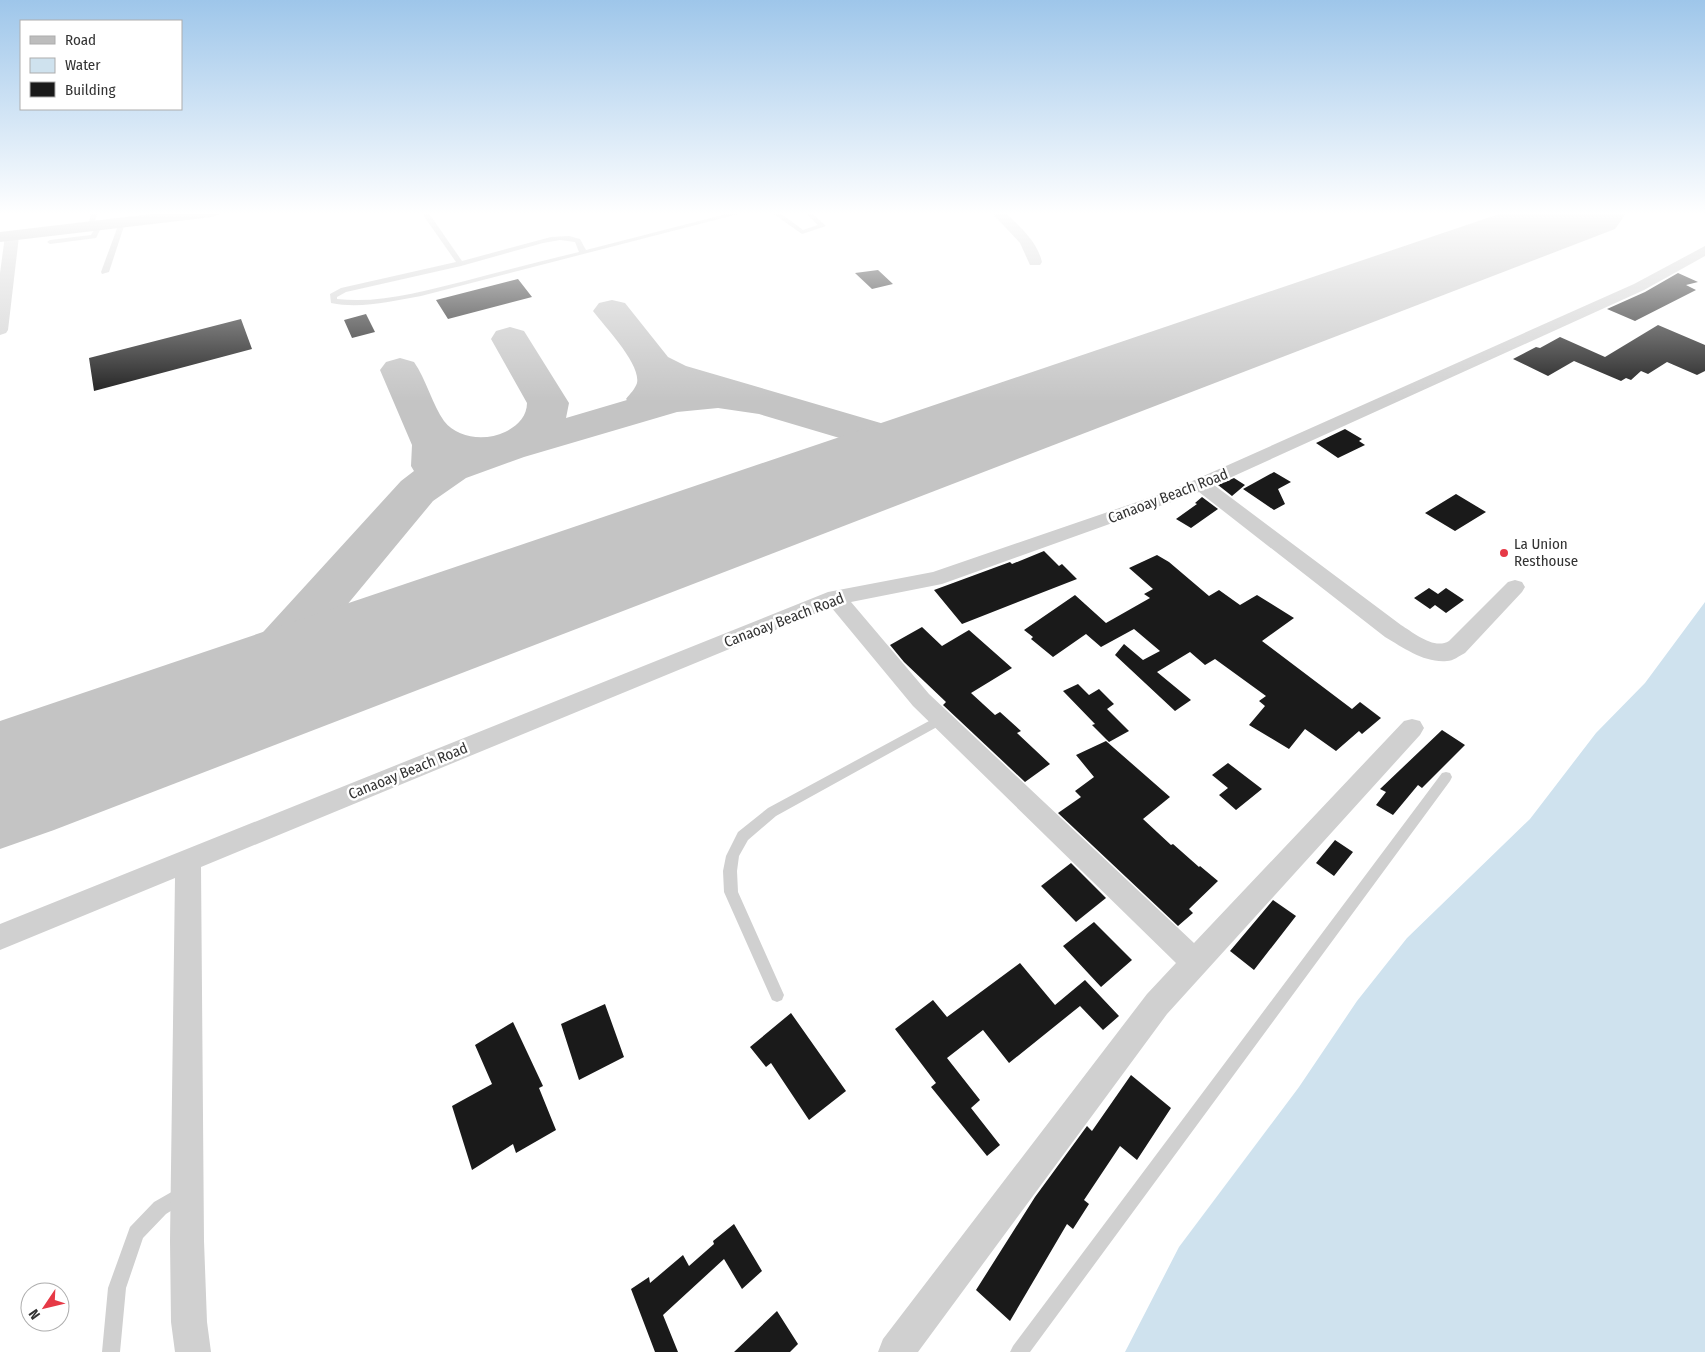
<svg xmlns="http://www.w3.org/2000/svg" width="1705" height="1352" font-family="'Fira Sans Condensed',sans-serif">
<rect width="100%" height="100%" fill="#fff"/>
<path fill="#cfe2ee" d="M1705 602V1352H1125L1179 1247 1299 1087 1357 1001 1407 938 1530 819 1596 733 1645 683Z"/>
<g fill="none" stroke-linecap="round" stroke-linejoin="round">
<path fill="#c4c4c4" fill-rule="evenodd" d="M612 300 625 303 668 357 686 366 884 424 925 430 961 425 976 429 983 438 976 447 925 456 880 450 759 414 718 408 677 412 524 457 466 478 433 501 308 652 337 642 356 648 364 663 356 678 292 698H282L269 694 248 712 169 748 149 755 129 748 120 732 129 716 208 682 244 653 401 481 414 471 411 466 412 445 380 370 386 362 400 358 414 362C426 379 433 406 444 421 458 439 486 441 505 432 517 426 527 417 527 403L491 339 496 331 510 327 524 331 569 403 566 418 627 400 626 399C630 394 635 389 637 383 641 364 605 327 593 311L599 303Z"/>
<path fill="#c4c4c4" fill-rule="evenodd" d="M1505 212H1627L1615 229 54 830 0 849V721Z"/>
</g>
<path fill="#1a1a1a" d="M878 270 893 284 872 289 855 273Z
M1678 273 1698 282 1686 285 1696 290 1635 321 1607 309 1645 292Z
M518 279 532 297 448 319 436 300Z
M366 314 375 332 352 338 344 320Z
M241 319 252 349 94 391 89 358Z
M1658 325 1705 345V371L1697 375 1667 362 1648 374 1641 371 1631 380 1626 378 1621 381 1574 361 1548 376 1513 359 1536 347 1540 348 1560 337 1605 357Z
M1345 429 1362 439 1359 441 1365 445 1338 458 1316 443Z
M1274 472 1291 482 1278 489 1285 504 1274 510 1243 489Z
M1234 478 1245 485 1232 496 1218 485Z
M1456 494 1486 512 1455 531 1425 513Z
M1202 497 1218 509 1191 528 1176 519 1197 504 1195 503Z
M1044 551 1059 566 1062 564 1077 579 962 624 934 590 1010 562 1012 564Z
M1157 555 1169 562 1209 596 1219 590 1240 605 1257 595 1294 618 1262 641 1352 709 1360 702 1381 718 1362 734 1359 731 1336 751 1305 729 1289 749 1249 725 1265 706 1259 701 1266 696 1215 659 1205 665 1190 652 1157 672 1191 700 1175 711 1115 655 1124 644 1143 660 1160 651 1134 629 1101 647 1086 634 1053 657 1031 639 1033 637 1024 630 1075 595 1106 623 1150 598 1144 594 1153 589 1129 568Z
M1429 588 1438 594 1446 588 1464 600 1446 613 1435 605 1430 609 1414 598Z
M922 627 942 646 969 630 1012 668 971 693 995 715 1000 712 1021 731 1017 733 1050 764 1025 782 943 705 946 702 904 662 890 645Z
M1078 684 1089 695 1099 689 1114 704 1107 709 1129 731 1109 742 1092 725 1095 724 1063 691Z
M1442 730 1465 745 1422 788 1418 785 1393 815 1376 805 1386 792 1380 789Z
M1106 741 1170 797 1143 819 1171 845 1173 844 1199 867 1200 866 1218 881 1189 909 1193 913 1178 926 1058 813 1081 797 1075 791 1094 777 1076 755Z
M1228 763 1262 789 1236 810 1219 795 1228 788 1212 775Z
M1335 840 1353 852 1334 876 1316 863Z
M1071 863 1106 898 1076 922 1041 886Z
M1273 900 1296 916 1254 970 1230 951Z
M1094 922 1132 960 1101 987 1063 946Z
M1020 963 1055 1005 1085 980 1119 1016 1103 1030 1080 1006 1009 1063 983 1030 947 1058 980 1100 971 1108 1000 1145 987 1156 931 1087 936 1083 895 1029 933 1000 947 1017Z
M605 1004 624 1057 579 1080 561 1024Z
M791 1013 846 1091 809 1120 771 1063 766 1067 750 1047Z
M513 1022 543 1086 539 1088 556 1130 516 1153 513 1144 472 1170 452 1106 492 1084 475 1045Z
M1131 1075 1171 1108 1137 1160 1120 1146 1084 1200 1089 1204 1073 1229 1067 1224 1010 1321 976 1290 1035 1197 1087 1126 1092 1131Z
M734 1224 762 1271 742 1289 724 1259 663 1315 678 1352H655L631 1289 649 1277 650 1283 683 1255 689 1266 714 1244 713 1241Z
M777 1311 798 1344 790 1352H734Z"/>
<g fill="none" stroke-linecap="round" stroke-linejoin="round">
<path fill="#d0d0d0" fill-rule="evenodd" d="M91 212H97L94 227 91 229 88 227Z
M421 212H428L462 261 551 237 569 236 580 239 586 250 734 212H746L421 296C392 301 361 309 331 303L330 294 341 288 456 262ZM560 240 575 242 579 252C541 261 503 271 465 281 424 291 380 304 337 299V297L346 292 461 266 543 243Z
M771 212H779L803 230 818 225 804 212H811L826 226 802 234Z
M122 221 125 223 109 272 102 274 101 272 119 223Z
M97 225 102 226 96 238 50 244 47 242 50 240 91 235Z
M942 714 946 716 948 719 946 722 776 816 748 840 739 856 737 871 738 892 784 995 782 1000 777 1002 772 1000 724 892 723 871 726 856 738 832 768 808Z
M1446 772 1450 773 1452 777 1450 781 1030 1352H1010L1013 1346 1442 773Z
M182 1186 188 1188 190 1194 188 1200 166 1214 143 1238 126 1288 120 1352H102L108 1288 130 1227 154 1202Z"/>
<path fill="#d0d0d0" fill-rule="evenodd" d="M991 212H1005C1020 227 1037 241 1042 262L1040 265H1030L1020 243Z
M12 232 19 236 8 330 6 333 0 335V273L5 236Z
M1705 246V256L1644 290 1214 485 1401 625C1414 633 1434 650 1449 641L1508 582 1515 580 1522 582 1525 587 1522 592 1465 653C1459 656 1453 661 1447 661 1424 663 1404 648 1385 637L1199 492 942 584 851 602 929 694 1194 943 1404 721 1412 719 1420 721 1424 728 1420 735 1167 1014 918 1352H878L883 1339 1147 994 1176 963 913 706 831 607 201 867 204 1241 207 1322 211 1352H175L171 1322 170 1241 175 878 0 950V924L828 592 933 572 1172 490 1634 284Z"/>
<path fill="#bdbdbd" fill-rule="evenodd" d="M168 212H220L218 215 212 217 0 242V232Z"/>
</g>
<linearGradient id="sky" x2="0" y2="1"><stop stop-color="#9ec6ea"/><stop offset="0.53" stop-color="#fff"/><stop offset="1" stop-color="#fff" stop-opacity="0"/></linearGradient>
<rect width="1705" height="402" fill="url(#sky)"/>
<circle fill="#e63946" stroke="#fff" stroke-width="2" cx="1504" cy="553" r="5"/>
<g text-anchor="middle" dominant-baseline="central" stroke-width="5" stroke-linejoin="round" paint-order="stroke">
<g font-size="15" fill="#333" stroke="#fff">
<text transform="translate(1168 496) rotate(-21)">Canaoay Beach Road</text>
<text transform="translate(784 620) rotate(-21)">Canaoay Beach Road</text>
<text transform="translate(408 771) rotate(-22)">Canaoay Beach Road</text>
</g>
<g font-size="15" fill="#333" stroke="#fff" text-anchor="start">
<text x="1514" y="544">La Union<tspan x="1514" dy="17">Resthouse</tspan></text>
</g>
</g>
<rect x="20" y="20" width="162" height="90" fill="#ffffff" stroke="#adadad"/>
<rect x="30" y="36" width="25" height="8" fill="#bdbdbd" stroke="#adadad"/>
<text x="65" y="45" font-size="15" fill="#333333">Road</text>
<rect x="30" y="58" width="25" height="15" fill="#cfe2ee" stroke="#adadad"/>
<text x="65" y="70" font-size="15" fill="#333333">Water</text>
<rect x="30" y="82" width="25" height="15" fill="#1a1a1a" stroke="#adadad"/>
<text x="65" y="95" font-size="15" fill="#333333">Building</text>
<g transform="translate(45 1307) rotate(235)"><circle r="24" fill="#ffffff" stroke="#adadad"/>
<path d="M0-4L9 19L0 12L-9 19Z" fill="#e63946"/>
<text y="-8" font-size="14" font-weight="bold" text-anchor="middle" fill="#333333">N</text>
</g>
</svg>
